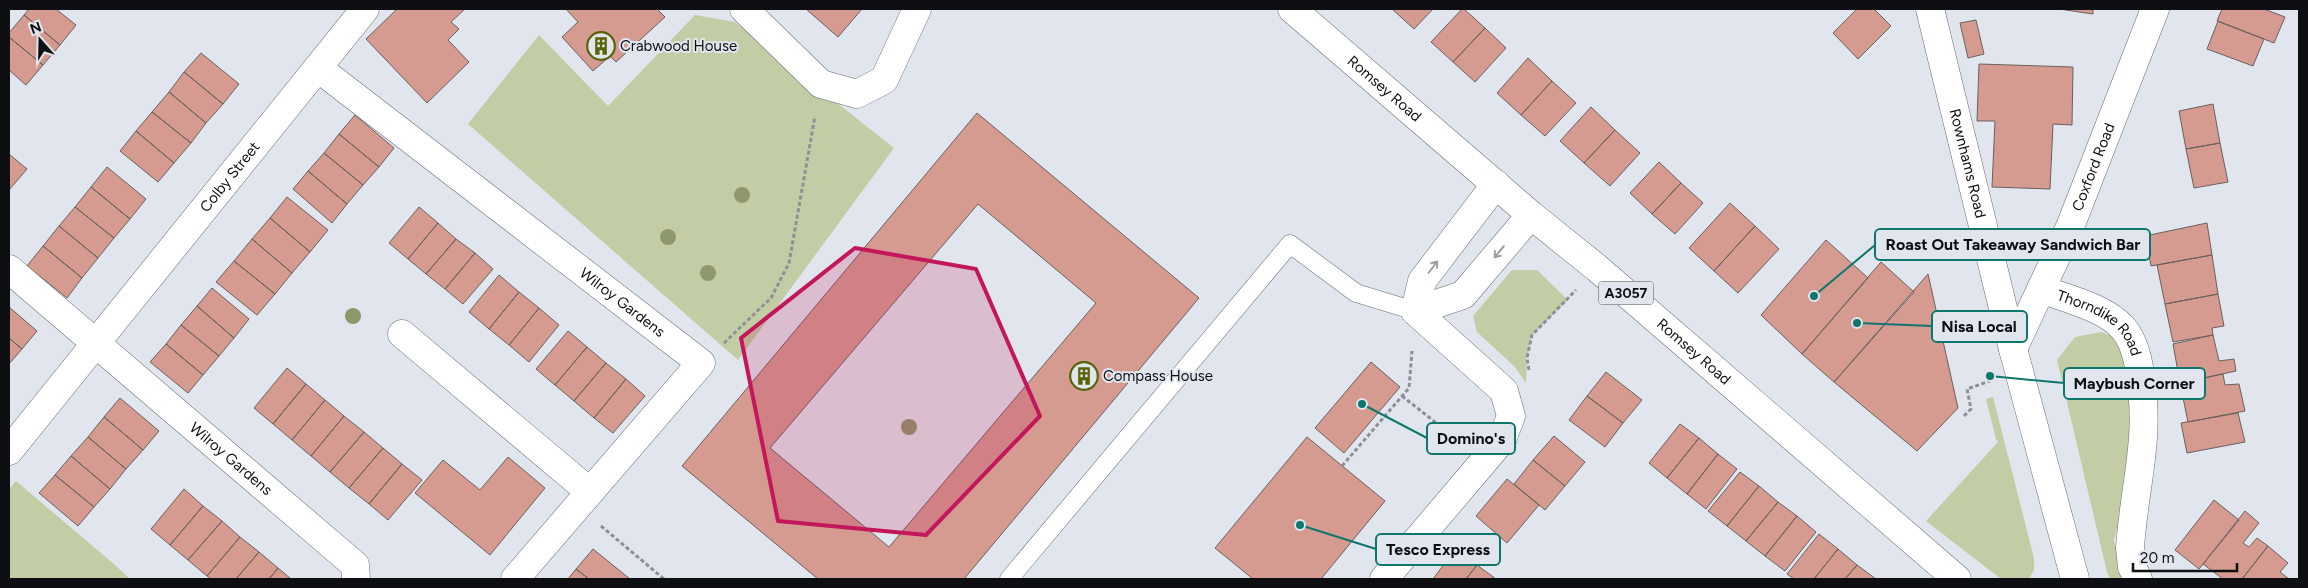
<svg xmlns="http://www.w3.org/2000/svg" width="2308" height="588" font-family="Figtree,sans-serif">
<rect width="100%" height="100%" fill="#e1e6ee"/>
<path fill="#c2cda5" d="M695 15 735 22 894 148 738 360 468 124 539 35 608 106Z
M1512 270H1537L1568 300 1532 335 1527 358 1526 383 1515 367 1477 332 1473 316Z
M2101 332 2112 336 2122 350 2130 388 2132 428 2119 521 2114 540 2124 579H2110L2107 572 2057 360 2075 337Z
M1993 397 2034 558V570L2029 579H2001L1926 521 1998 442 1996 439 1986 399Z
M16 481 115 565 130 579H9V489Z"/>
<path fill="#d59b90" stroke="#69605e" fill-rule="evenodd" d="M29 9H56L76 25 60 45 24 15Z
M397 9H465L451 22 459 29 448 40 469 62 427 103 366 39Z
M566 9H657L665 17 616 62 610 56 593 71 562 37 578 22Z
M806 9H862L838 37Z
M1392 9H1433L1414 29Z
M1462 9H1464L1485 28 1453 62 1431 42Z
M1857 9H1874L1891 26 1858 59 1833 33Z
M2059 9H2093V14Z
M2222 9H2264L2285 17 2274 43 2217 21Z
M24 15 60 45 43 65 9 37V33Z
M1976 20 1984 54 1968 58 1960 23Z
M2218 21 2264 39 2253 66 2207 49Z
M1485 28 1506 48 1475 82 1453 62Z
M9 37 43 65 26 85 9 70Z
M201 53 239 84 223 104 184 72Z
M1528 58 1552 81 1521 115 1497 93Z
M1979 64 2073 67 2072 125 2053 124 2050 189 1992 187 1995 121H1977Z
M184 72 223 104 206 123 169 92Z
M1552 81 1576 103 1545 136 1521 115Z
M169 92 206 123 191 143 152 112Z
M2213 104 2220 143 2186 149 2179 111Z
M1591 107 1615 130 1584 163 1560 141Z
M152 112 191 143 174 163 136 131Z
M977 113 1199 298 964 579H818L682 466ZM978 204 1096 303 889 547 770 448Z
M355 115 394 148 379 167 339 134Z
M1615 130 1640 153 1610 186 1584 163Z
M136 131 174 163 158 182 120 151Z
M339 134 379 167 363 185 324 153Z
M2220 143 2228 182 2194 188 2186 149Z
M324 153 363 185 347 204 308 171Z
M9 154 27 169 9 190Z
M1659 162 1681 183 1652 214 1630 193Z
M107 167 146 199 130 219 91 187Z
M308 171 347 204 332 223 293 189Z
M1681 183 1703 203 1675 234 1652 214Z
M91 187 130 219 114 238 75 207Z
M287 197 328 230 310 252 270 218Z
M1730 203 1755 226 1714 271 1689 248Z
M75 207 114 238 98 258 59 226Z
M419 207 438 223 408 259 389 243Z
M270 218 310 252 292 273 252 239Z
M438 223 456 239 426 274 408 259Z
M2207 223 2212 255 2151 266 2145 236Z
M59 226 98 258 82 278 43 246Z
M1755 226 1779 249 1738 293 1714 271Z
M252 239 292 273 275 294 234 261Z
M456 239 475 253 445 289 426 274Z
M1826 240 1868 278 1802 354 1761 315Z
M43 246 82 278 67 298 27 266Z
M475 253 493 269 463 304 445 289Z
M2212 255 2218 294 2165 304 2157 265Z
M234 261 275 294 257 315 216 282Z
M1881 262 1914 292 1834 382 1802 354Z
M1928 274 1958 408 1917 451 1834 382Z
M499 275 519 292 489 329 469 312Z
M212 288 249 319 234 338 197 306Z
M519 292 539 308 509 345 489 329Z
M2218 294 2224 326 2212 328 2213 335 2173 342 2165 304Z
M197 306 234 338 219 356 181 325Z
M9 307 37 331 22 349 9 338Z
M539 308 559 325 529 362 509 345Z
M181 325 219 356 203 375 166 344Z
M568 331 587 347 555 385 536 369Z
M2213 335 2219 361 2234 359 2236 371 2180 383 2173 344Z
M9 338 22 349 9 364Z
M166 344 203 375 188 393 150 362Z
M587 347 606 363 574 401 555 385Z
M1371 362 1400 387 1344 453 1315 428Z
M606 363 626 379 594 418 574 401Z
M287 368 306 384 273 424 254 408Z
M1606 372 1642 400 1623 423 1587 396Z
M2223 374 2225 385 2239 384 2245 411 2188 422 2180 383Z
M626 379 645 396 613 433 594 418Z
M306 384 325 400 292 440 273 424Z
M1587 396 1623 423 1605 447 1569 420Z
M120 398 159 431 143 450 104 417Z
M325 400 344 416 311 456 292 440Z
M2238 413 2245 442 2187 453 2181 423Z
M344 416 364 432 330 472 311 456Z
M104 417 143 450 126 469 88 437Z
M1680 424 1699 438 1667 478 1649 463Z
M364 432 383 448 349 488 330 472Z
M1554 436 1585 462 1565 486 1533 460Z
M88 437 126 469 110 489 71 456Z
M1307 437 1385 501 1321 579H1253L1215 548Z
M1699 438 1718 454 1687 494 1667 478Z
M383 448 402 464 369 504 349 488Z
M1718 454 1737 469 1706 509 1687 494Z
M71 456 110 489 94 507 55 475Z
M508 457 545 488 490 555 415 493 443 460 480 490Z
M1533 460 1565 486 1545 510 1514 484Z
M402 464 422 480 388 520 369 504Z
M1740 472 1759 486 1727 526 1708 511Z
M55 475 94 507 78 526 39 493Z
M1507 479 1539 505 1507 543 1476 516Z
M1759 486 1778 502 1746 541 1727 526Z
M184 489 203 506 170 545 151 529Z
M2214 500 2239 520 2199 569 2175 550Z
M1778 502 1797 516 1765 556 1746 541Z
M203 506 222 521 188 560 170 545Z
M2245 511 2259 523 2243 543 2249 547 2257 538 2268 546 2242 579H2223L2203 564Z
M1797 516 1816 532 1785 571 1765 556Z
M222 521 240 537 207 576 188 560Z
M1819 534 1838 549 1814 579H1794L1787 574Z
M240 537 259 552 236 579H211L207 576Z
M2268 546 2288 563 2280 572 2289 579H2242Z
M1456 548 1477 565 1466 579H1433Z
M593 549 630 579H589L576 569Z
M1838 549 1857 565 1845 579H1814Z
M259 552 278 568 269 579H236Z
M1477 565 1496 579H1466Z
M1857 565 1876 579H1845Z
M278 568 291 579H269Z
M576 569 589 579H568Z"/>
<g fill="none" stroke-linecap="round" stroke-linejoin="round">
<defs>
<path id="lane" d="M1009 579 1290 244 1356 293 1415 311"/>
<g id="street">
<path d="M744 9 821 84 857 94 884 80 917 9"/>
<path id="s1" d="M318 68 701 363 515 579"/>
<path id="s2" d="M9 269 355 565 356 579"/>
<path id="s3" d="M2041 289C2067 299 2104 307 2123 328 2134 341 2138 358 2140 374 2151 439 2134 486 2130 548L2132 567 2138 579"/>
<path d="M1415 311 1463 295 1531 215"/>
<path d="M1415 311 1422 281 1496 184"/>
<path d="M402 334 590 492"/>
<path id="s4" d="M9 451 365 9"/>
<path d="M1384 579 1502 440 1511 416 1504 391 1415 311"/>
</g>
<g id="secondary">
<path id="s5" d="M1930 9 2013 349 2075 579"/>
<path id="s6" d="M2013 349 2070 227 2155 9"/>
</g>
<g id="primary">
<path id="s7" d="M1292 9 1531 215 1597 268 1957 579"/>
</g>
</defs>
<use href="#lane" stroke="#686d74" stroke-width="19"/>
<use href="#street" stroke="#686d74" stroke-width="29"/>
<use href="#secondary" stroke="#686d74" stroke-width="29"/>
<use href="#primary" stroke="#686d74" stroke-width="29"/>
<path stroke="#8d9096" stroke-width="3" stroke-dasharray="4 2.5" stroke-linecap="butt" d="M724 343 771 298 789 263 815 116
M1529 370 1527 358 1532 335 1576 290
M1402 396 1458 440
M1964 416 1971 409 1967 389 1990 381
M1342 466 1409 388 1412 351
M601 526 664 579"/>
<use href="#lane" stroke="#fff" stroke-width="18"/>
<use href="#street" stroke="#fff" stroke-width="28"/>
<use href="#secondary" stroke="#fff" stroke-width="28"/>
<use href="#primary" stroke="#fff" stroke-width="28"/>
</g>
<g fill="#8e986c">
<circle cx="742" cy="195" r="8"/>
<circle cx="668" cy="237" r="8"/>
<circle cx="708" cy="273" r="8"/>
<circle cx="353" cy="316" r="8"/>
<circle cx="909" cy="427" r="8"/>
</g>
<defs><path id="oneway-shaft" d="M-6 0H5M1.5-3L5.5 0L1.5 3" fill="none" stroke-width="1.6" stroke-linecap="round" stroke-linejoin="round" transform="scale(1.25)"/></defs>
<g stroke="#9e9fa0">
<use href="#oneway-shaft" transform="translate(1499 252) rotate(130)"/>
<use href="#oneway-shaft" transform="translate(1433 267) rotate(-53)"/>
</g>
<path fill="#c2185b" fill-opacity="0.2" stroke="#c2185b" stroke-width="4" stroke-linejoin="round" d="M855 248 976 269 1040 416 926 535 778 521 741 338Z"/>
<defs>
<symbol id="building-ring" viewBox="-11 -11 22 22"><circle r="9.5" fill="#e1e6ee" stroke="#576304" stroke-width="1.5"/><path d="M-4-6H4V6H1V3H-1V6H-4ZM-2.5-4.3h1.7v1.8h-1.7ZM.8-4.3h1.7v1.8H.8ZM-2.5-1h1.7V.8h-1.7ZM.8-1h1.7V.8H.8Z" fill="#576304"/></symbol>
</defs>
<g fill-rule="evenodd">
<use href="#building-ring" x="585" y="30" width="32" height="32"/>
<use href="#building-ring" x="1068" y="360" width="32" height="32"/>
</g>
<g text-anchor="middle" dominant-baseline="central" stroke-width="4" stroke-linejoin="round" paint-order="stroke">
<rect fill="#e1e6ee" stroke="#4d5054" stroke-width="1" x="1598.5" y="281.5" width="55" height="23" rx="4"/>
<g font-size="14" font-weight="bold" fill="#0d0f12">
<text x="1626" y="293">A3057</text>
</g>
<g font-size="15" fill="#0d0f12" stroke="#e1e6ee" text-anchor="start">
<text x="620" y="46">Crabwood House</text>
<text x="1103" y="376">Compass House</text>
</g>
<g font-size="15" fill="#0d0f12" stroke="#e1e6ee">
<text stroke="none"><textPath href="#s7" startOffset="122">Romsey Road</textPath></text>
<text stroke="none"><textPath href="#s5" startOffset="159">Rownhams Road</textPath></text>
<text stroke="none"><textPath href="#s6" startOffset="199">Coxford Road</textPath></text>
<text stroke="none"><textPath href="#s4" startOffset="352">Colby Street</textPath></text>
<text stroke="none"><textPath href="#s1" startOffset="384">Wilroy Gardens</textPath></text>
<text stroke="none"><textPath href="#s3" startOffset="70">Thorndike Road</textPath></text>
<text stroke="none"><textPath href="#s7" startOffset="528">Romsey Road</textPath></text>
<text stroke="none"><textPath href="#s2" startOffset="292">Wilroy Gardens</textPath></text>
</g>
</g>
<path fill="none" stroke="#0f766e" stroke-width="2" d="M1814 296L1875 245M1857 323L1932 326M1990 376L2064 383M1362 404L1427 438M1300 525L1376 549"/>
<g fill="#0f766e" stroke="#e1e6ee" stroke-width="2">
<circle cx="1814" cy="296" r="5"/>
<circle cx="1857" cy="323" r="5"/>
<circle cx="1990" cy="376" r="5"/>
<circle cx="1362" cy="404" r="5"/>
<circle cx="1300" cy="525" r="5"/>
</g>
<g fill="#e1e6ee" stroke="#0f766e" stroke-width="2">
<rect x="1875" y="229" width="275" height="31" rx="5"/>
<rect x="1932" y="311" width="95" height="31" rx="5"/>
<rect x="2064" y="368" width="141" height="31" rx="5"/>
<rect x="1427" y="423" width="88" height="31" rx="5"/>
<rect x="1376" y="534" width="124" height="31" rx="5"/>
</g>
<g font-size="16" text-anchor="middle" font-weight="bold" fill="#0d0f12">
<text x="2013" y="250">Roast Out Takeaway Sandwich Bar</text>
<text x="1979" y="332">Nisa Local</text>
<text x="2134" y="389">Maybush Corner</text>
<text x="1471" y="444">Domino's</text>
<text x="1438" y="555">Tesco Express</text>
</g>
<rect width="2308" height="588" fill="none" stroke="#0d0f12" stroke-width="20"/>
<g transform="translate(40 40) rotate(340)" stroke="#e1e6ee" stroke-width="4" paint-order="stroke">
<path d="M0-4L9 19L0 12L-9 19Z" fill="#0d0f12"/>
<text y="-8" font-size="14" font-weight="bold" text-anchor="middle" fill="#0d0f12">N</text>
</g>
<path d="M2133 563v8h104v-8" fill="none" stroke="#0d0f12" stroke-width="2.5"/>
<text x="2140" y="563" font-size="15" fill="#0d0f12" stroke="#e1e6ee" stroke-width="4" paint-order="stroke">20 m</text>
</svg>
